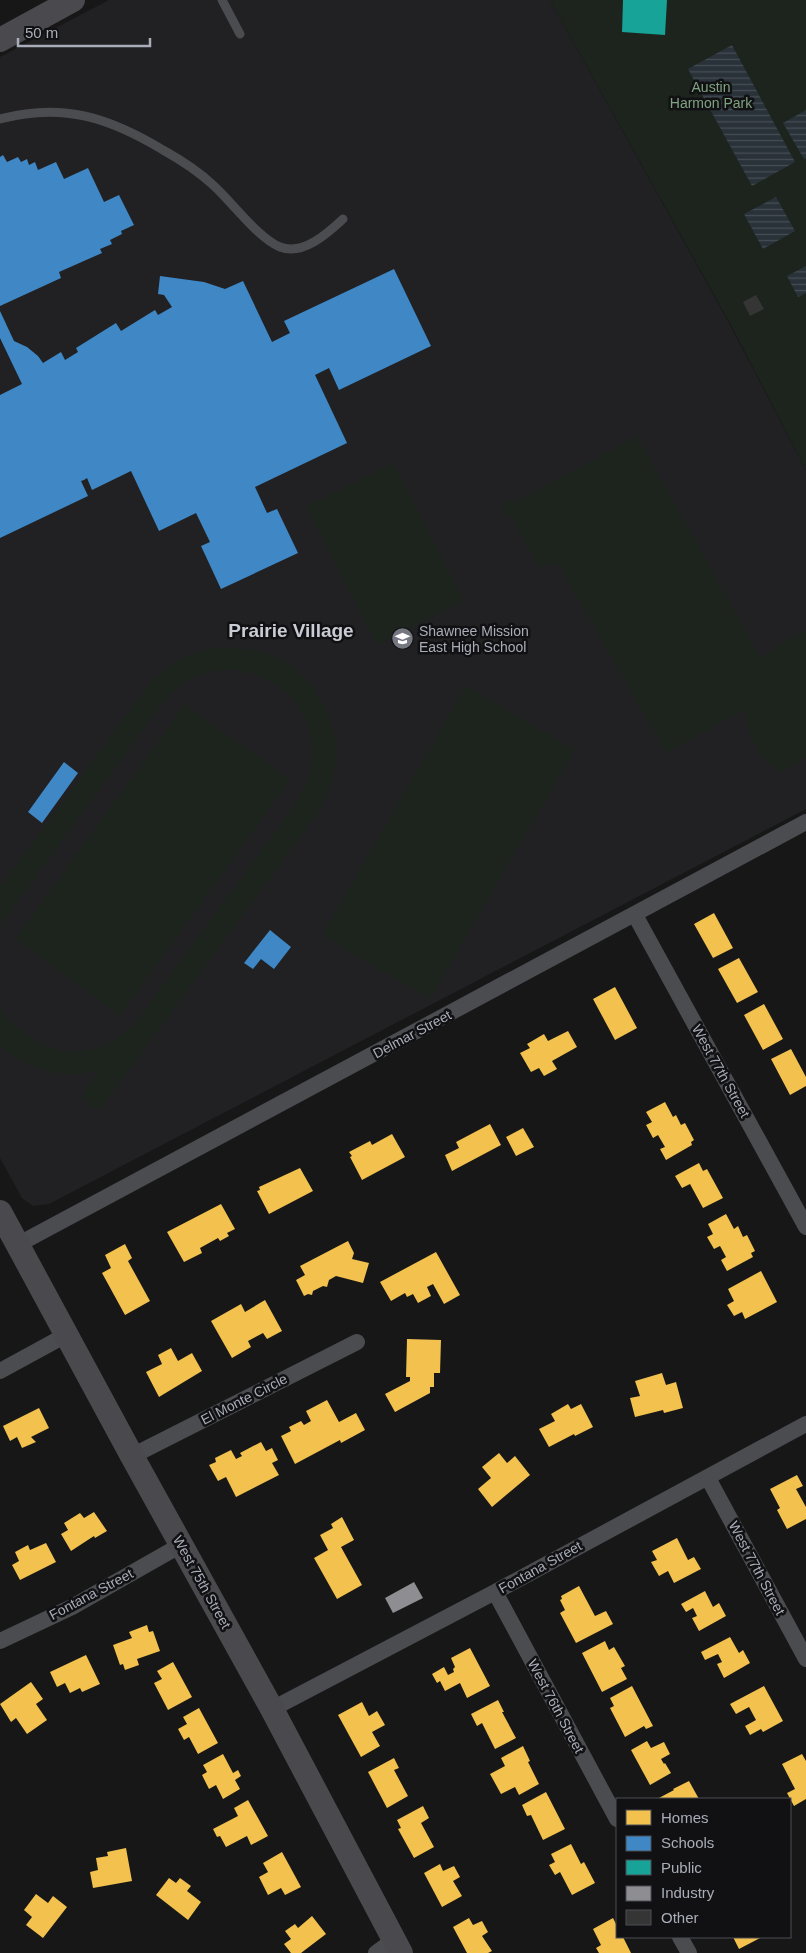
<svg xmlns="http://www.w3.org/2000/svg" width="806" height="1953" font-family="Helvetica,sans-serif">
<defs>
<pattern id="water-rules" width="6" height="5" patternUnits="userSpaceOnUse" patternTransform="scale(1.25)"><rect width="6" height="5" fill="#2a3239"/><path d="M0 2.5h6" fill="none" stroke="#464d54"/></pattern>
</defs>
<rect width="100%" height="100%" fill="#171717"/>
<path fill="#212123" d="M109 0H550L729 323 806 470V809L49 1204 33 1206 22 1198 0 1158V57Z"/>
<path fill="#1d241e" d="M550 0H806V470L733 329Z
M637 436 761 658C775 648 788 635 806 632V758L780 772C760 762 745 731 745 709L666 753 558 564 539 567 511 517 506 516 502 510 503 504 506 500 514 503Z
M393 463 464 600 377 645 306 507Z
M218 647C238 647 260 649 278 658 311 674 339 720 336 756 335 779 327 799 315 817L99 1111 81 1097 100 1070C92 1071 84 1074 76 1074 49 1076 20 1063 0 1046V1008C21 1040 63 1062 102 1046 114 1041 124 1033 134 1024L296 803C302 792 309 780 311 767 323 698 248 646 187 681 178 686 171 694 164 701L0 926V887L146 688 155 677 172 664 195 652Z
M466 686 575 750 430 999 322 935Z
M185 704 290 780 120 1016 15 939Z"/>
<path fill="url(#water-rules)" d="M732 45 795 162 752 186 688 69Z
M806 110V158L804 159 783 123Z
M776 197 795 231 763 249 744 214Z
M806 266V293L798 297 787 276Z"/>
<path fill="#f2c14e" d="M714 913 733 948 713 958 694 924Z
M739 958 758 992 737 1003 718 969Z
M615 987 637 1028 615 1040 593 999Z
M764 1004 783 1039 763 1050 744 1015Z
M568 1031 577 1047 552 1061 557 1069 544 1076 539 1068 531 1072 520 1053 530 1048 527 1044 544 1034 548 1041Z
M791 1049 806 1077V1086L790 1095 771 1059Z
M665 1102 673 1117 676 1115 681 1125 685 1123 694 1140 691 1142 692 1145 666 1160 660 1149 665 1147 658 1135 653 1138 646 1125 652 1122 646 1112Z
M490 1124 501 1145 452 1171 445 1155 459 1148 456 1142Z
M523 1128 534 1147 516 1156 506 1137Z
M392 1134 405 1157 362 1180 350 1157 352 1156 349 1152 370 1141 372 1145Z
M699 1163 703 1171 707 1169 723 1198 703 1208 690 1184 682 1188 675 1176Z
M300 1168 313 1191 269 1214 257 1191 260 1190 259 1187Z
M221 1204 235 1229 227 1233 229 1236 220 1241 218 1238 200 1248 202 1253 184 1262 167 1232Z
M726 1214 734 1229 738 1226 743 1237 747 1235 755 1251 751 1253 753 1257 727 1271 721 1260 726 1257 720 1246 714 1249 707 1237 713 1234 708 1224Z
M348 1241 354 1253 352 1259 369 1263 363 1283 336 1276 329 1280 327 1287 323 1286 313 1291 312 1295 308 1294 304 1296 296 1280 305 1275 300 1266Z
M125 1244 132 1258 128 1261 150 1301 125 1315 102 1273 111 1268 105 1255Z
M436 1252 460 1295 444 1304 433 1284 427 1287 431 1296 418 1303 413 1294 407 1297 405 1293 391 1301 380 1282Z
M761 1271 777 1302 745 1319 742 1312 734 1316 727 1305 734 1301 728 1289Z
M265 1300 282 1331 267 1339 263 1333 248 1341 251 1347 232 1358 211 1321 241 1304 245 1312Z
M407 1339 441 1340 440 1373H434V1387H430V1393L395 1412 385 1394 410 1381V1377H406Z
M171 1348 178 1361 192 1353 202 1371 159 1397 146 1372 162 1364 158 1355Z
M662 1373 666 1385 676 1382 683 1408 664 1413 663 1410 635 1417 630 1398 640 1396 635 1381Z
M327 1400 339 1422 356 1413 365 1430 341 1443 340 1440 295 1464 281 1436 291 1431 289 1427 301 1421 304 1425 311 1421 306 1411Z
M568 1404 571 1409 581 1404 593 1427 575 1436 574 1434 549 1447 539 1429 555 1421 551 1414Z
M39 1408 49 1428 31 1437 36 1442 22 1448 17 1437 10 1441 3 1426Z
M261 1442 266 1451 272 1448 278 1460 272 1463 279 1475 236 1497 226 1477 218 1481 209 1465 216 1462 215 1458 231 1450 236 1459 242 1456 240 1453Z
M499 1453 507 1463 515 1456 530 1475 492 1507 478 1489 491 1478 482 1467Z
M797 1475 803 1486 796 1489 806 1507V1519L787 1529 777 1510 780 1508 770 1489Z
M94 1512 107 1531 95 1538 94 1536 71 1551 61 1534 68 1530 64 1523 80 1513 84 1518Z
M342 1517 354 1540 341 1547 362 1585 337 1599 314 1558 328 1550 320 1535 333 1528 331 1524Z
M677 1538 688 1560 694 1557 701 1569 674 1583 668 1571 659 1576 651 1562 657 1560 652 1551Z
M46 1543 56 1562 20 1580 12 1565 19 1561 15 1552 28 1545 30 1550Z
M579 1586 595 1616 606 1611 613 1624 576 1643 560 1613 565 1610 560 1600 562 1599 561 1596Z
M705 1591 713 1607 719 1603 726 1616 699 1631 692 1618 697 1616 693 1608 686 1612 681 1604Z
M147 1625 149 1632 153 1631 160 1651 137 1659 139 1665 125 1670 123 1664 120 1665 113 1645 132 1638 129 1632Z
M730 1637 739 1653 743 1650 750 1663 724 1678 717 1664 722 1662 718 1654 705 1660 701 1652Z
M605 1641 609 1650 614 1647 625 1666 621 1668 627 1679 602 1692 582 1653Z
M470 1648 490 1686 467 1698 460 1683 445 1691 440 1681 437 1683 432 1674 444 1667 448 1675 454 1672 453 1669 455 1667 451 1658Z
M86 1655 100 1684 82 1692 80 1688 70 1693 65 1683 57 1687 50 1672Z
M173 1662 192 1697 168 1710 154 1683 162 1679 157 1671Z
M31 1682 43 1699 36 1704 47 1720 27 1734 16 1718 11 1722 0 1704Z
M632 1686 653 1726 646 1729 644 1726 625 1737 610 1708 614 1706 610 1698Z
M764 1686 783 1721 763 1732 761 1729 750 1735 745 1726 756 1720 749 1707 736 1714 730 1704Z
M498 1700 504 1712H502L516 1738 495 1749 482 1723 477 1726 471 1714Z
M362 1702 369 1716 377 1711 385 1725 372 1732 380 1746 361 1757 338 1715Z
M199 1708 218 1743 198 1754 189 1737 184 1740 178 1729 187 1724 183 1717Z
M647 1741 651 1748 664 1742 670 1754 661 1759 664 1764 665 1763 671 1773 650 1785 631 1750Z
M523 1746 530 1761 528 1762 539 1784 519 1795 515 1787 501 1794 490 1774 505 1766 501 1758Z
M223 1754 233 1773 238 1770 241 1776 235 1780 240 1789 223 1799 216 1785 209 1789 202 1775 207 1772 203 1765Z
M802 1754 806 1761V1799L794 1806 787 1793 795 1789 782 1764Z
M394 1758 399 1768 394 1770 408 1796 387 1808 368 1772Z
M689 1781 699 1799H657L674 1790 673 1789Z
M546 1792 565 1829 543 1840 531 1815 527 1816 522 1805Z
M248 1800 268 1836 251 1845 247 1836 226 1847 220 1836 217 1837 213 1829 238 1816 234 1808Z
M423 1806 429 1818 421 1823 434 1847 414 1858 398 1829 401 1828 397 1820Z
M571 1844 581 1864 584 1862 595 1883 572 1895 560 1872 555 1875 549 1865 555 1862 551 1854Z
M126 1848 132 1881 93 1888 90 1872 98 1870 96 1858 108 1856 107 1852Z
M282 1852 301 1887 285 1895 281 1888 268 1895 259 1877 268 1872 263 1863Z
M440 1864 443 1871 454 1866 460 1877 453 1881 462 1896 442 1907 424 1873Z
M169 1878 176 1883 180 1878 191 1886 187 1891 201 1902 188 1920 156 1895Z
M36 1894 48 1903 53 1896 67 1907 43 1938 26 1925 32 1917 24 1910Z
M312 1916 326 1934 301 1953H291L284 1944 291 1939 285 1931 295 1924 298 1928Z
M469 1918 473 1925 482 1921 488 1932 482 1936 492 1951 488 1953H467L453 1927Z
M613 1918 617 1926V1937H623L631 1953H599L596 1948 601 1945 593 1929Z
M733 1937H762L739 1949Z"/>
<path fill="#3f88c5" d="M3 155 7 162 18 157 21 162 27 159 29 165 35 162 38 170 56 162 64 179 88 168 104 202 119 195 134 225 121 231 122 234 110 240 112 244 100 249 102 253 59 272 61 278 0 306V157Z
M394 269 431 346 339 390 329 368 315 375 347 443 255 487 267 513 277 509 298 553 221 589 201 546 210 542 196 513 159 531 131 471 92 490 87 478 84 480 81 481 88 496 0 538V395L22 384 0 338V311L14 341 27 347 38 356 43 363 61 352 65 360 78 352 76 348 116 323 121 331 155 310 158 315 172 307 164 295 158 294 160 276 204 282 225 289 243 281 272 342 290 333 284 321Z
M64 762 78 773 42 823 28 812Z
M270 930 291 947 274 969 261 959 253 969 244 963Z"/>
<path fill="#17a398" d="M623 0H667L665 35 622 32Z"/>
<path fill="#8d8d92" d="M414 1582 423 1598 393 1613 385 1598Z"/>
<path fill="#353536" d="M756 295 764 309 750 316 743 302Z"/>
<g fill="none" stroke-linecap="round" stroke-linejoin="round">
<path stroke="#4b4c50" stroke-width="9" d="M222 0 240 34
M0 119C63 102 110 118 163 150 181 160 198 171 213 185 232 202 258 238 280 247 303 256 328 233 343 219"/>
<path stroke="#4b4c50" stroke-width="16" d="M635 915 806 1227
M17 1245 806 822
M0 1371 66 1335
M132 1456 357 1342
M708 1478 806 1659
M495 1592 617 1819
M0 1641 72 1607 181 1545
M272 1709 495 1592 806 1424
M680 1937 689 1953
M376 1953 394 1940"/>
<path stroke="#4a4a4e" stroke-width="24" d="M0 40 73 0
M0 1212 132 1456 272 1709 401 1953"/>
</g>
<defs>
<symbol id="school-disc" viewBox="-11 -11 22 22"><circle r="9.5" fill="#757880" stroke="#111113"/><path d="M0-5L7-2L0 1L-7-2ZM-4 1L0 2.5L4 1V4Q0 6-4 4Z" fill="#fff"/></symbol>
</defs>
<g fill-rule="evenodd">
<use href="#school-disc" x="390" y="626" width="25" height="25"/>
</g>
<g text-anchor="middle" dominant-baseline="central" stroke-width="5" stroke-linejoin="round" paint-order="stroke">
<g font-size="14" fill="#7fa381" stroke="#111113">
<text x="711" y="87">Austin<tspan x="711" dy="16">Harmon Park</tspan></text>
</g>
<g font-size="14" fill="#a8adb8" stroke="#111113" text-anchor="start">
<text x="419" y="631">Shawnee Mission<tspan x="419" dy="16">East High School</tspan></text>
</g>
<g font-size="14" fill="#a8adb8" stroke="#111113">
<text transform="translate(412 1034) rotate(-28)">Delmar Street</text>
<text transform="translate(721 1071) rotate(61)">West 77th Street</text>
<text transform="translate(244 1399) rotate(-27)">El Monte Circle</text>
<text transform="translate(540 1567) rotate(-29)">Fontana Street</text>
<text transform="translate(757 1568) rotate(62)">West 77th Street</text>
<text transform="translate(202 1582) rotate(61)">West 75th Street</text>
<text transform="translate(91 1594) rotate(-28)">Fontana Street</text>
<text transform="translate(556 1706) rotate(62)">West 76th Street</text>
</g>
<g font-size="19" font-weight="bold" fill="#c9ccd4" stroke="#111113">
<text x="291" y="630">Prairie Village</text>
</g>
</g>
<rect x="616" y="1798" width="175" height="140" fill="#111113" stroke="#4d4f55"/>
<rect x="626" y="1810" width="25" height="15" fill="#f2c14e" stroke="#4d4f55"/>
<text x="661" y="1823" font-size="15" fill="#a8adb8">Homes</text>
<rect x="626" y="1836" width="25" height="15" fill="#3f88c5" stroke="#4d4f55"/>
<text x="661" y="1848" font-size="15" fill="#a8adb8">Schools</text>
<rect x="626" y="1860" width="25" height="15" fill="#17a398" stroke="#4d4f55"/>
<text x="661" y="1873" font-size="15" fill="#a8adb8">Public</text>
<rect x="626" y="1886" width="25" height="15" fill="#8d8d92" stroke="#4d4f55"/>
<text x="661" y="1898" font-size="15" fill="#a8adb8">Industry</text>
<rect x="626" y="1910" width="25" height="15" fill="#353536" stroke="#4d4f55"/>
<text x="661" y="1923" font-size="15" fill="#a8adb8">Other</text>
<path d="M18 38v8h132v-8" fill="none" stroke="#a8adb8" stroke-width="2.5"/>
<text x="25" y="38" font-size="15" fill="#a8adb8" stroke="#111113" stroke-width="4" paint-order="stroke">50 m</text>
</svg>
